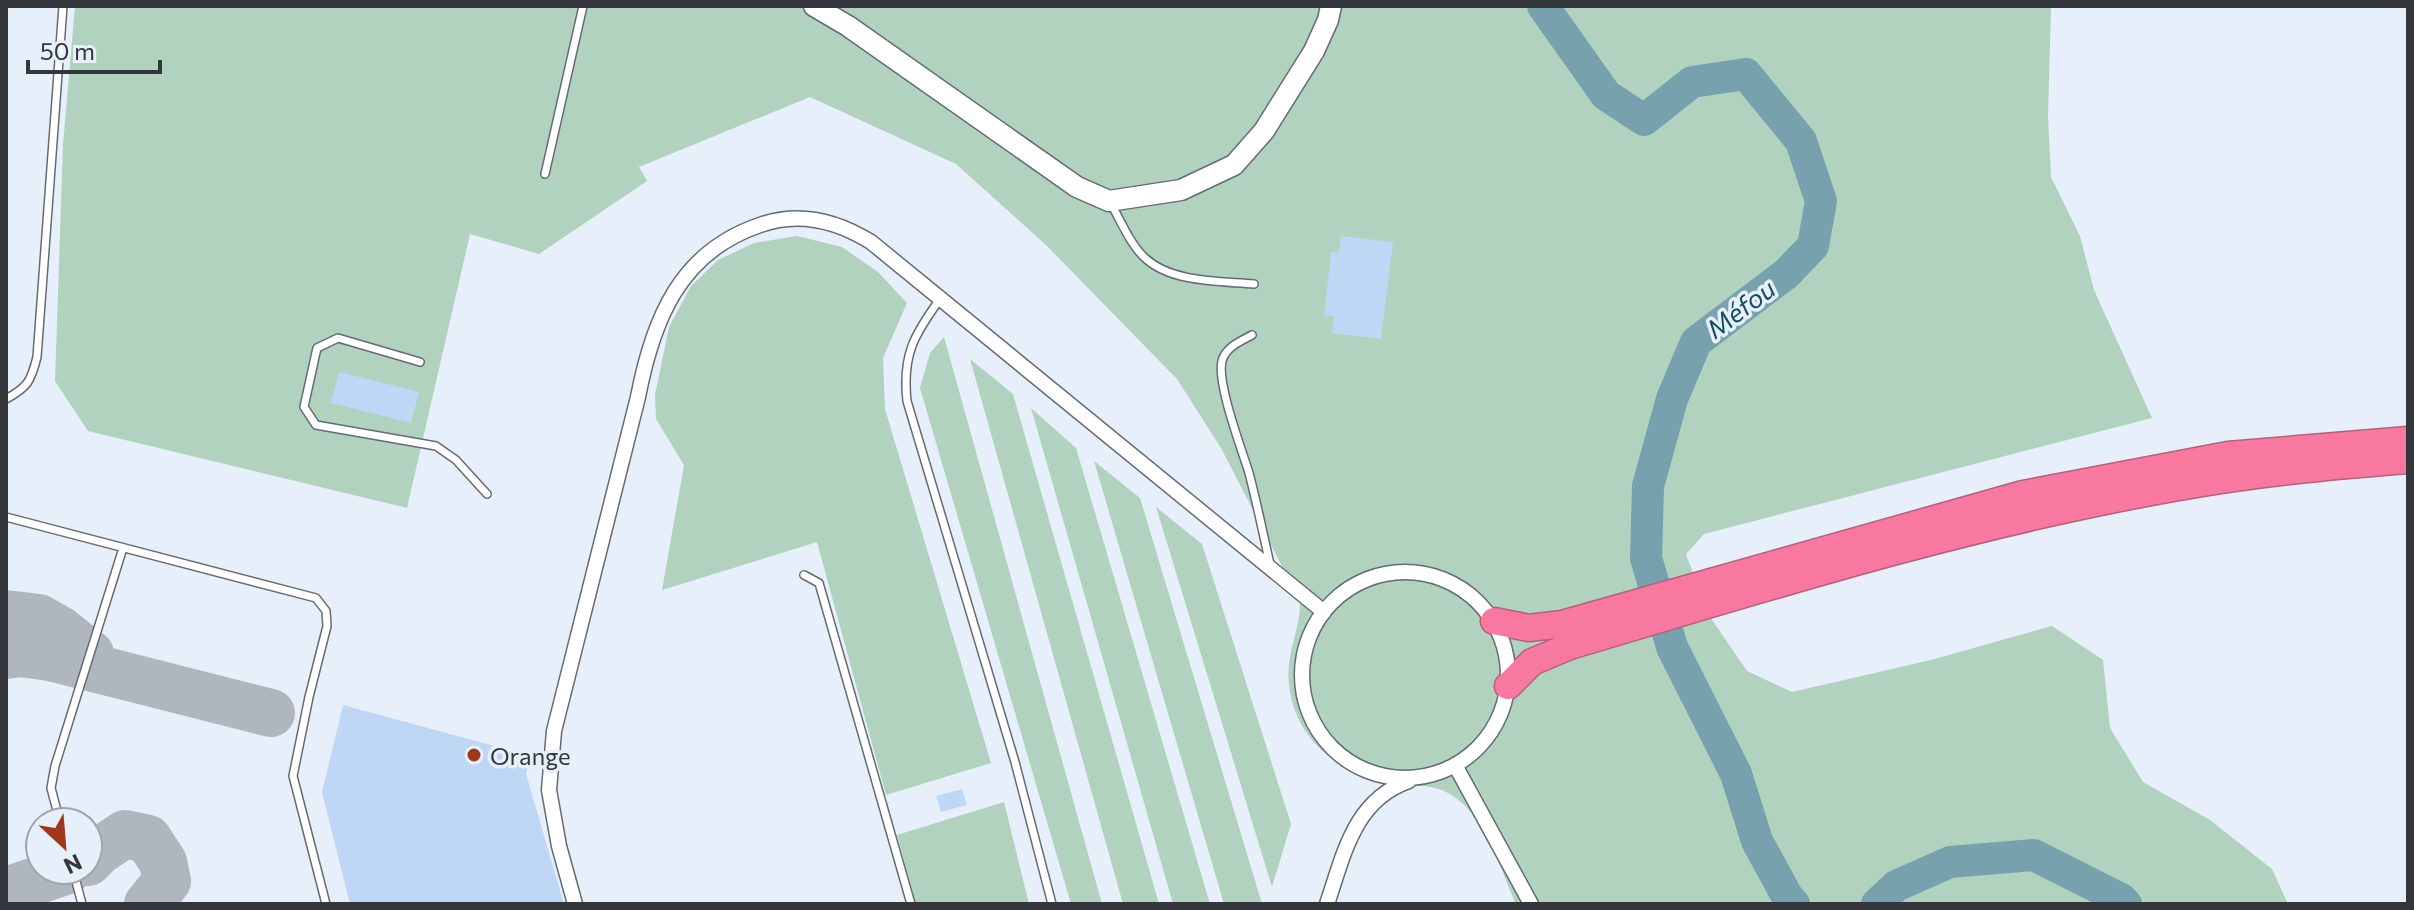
<svg xmlns="http://www.w3.org/2000/svg" width="2414" height="910" font-family="Commissioner,sans-serif">
<rect width="100%" height="100%" fill="#e7effa"/>
<path fill="#b0d2be" d="M75 6H2051L2048 117 2051 177 2080 236 2094 290 2152 418 1704 534 1686 554 1708 614 1747 671 1792 692 1931 660 2052 626 2103 660 2110 728 2143 782 2210 820 2272 869 2288 904H1516C1500 869 1488 822 1456 798 1439 785 1424 787 1404 784 1347 778 1296 746 1289 685 1285 652 1301 630 1300 601L1221 448 1177 379 1045 244 956 164 810 97 639 167 647 181 539 254 470 234 407 508 88 431 55 381 63 145Z
M797 236 842 247 878 272 907 303 883 358 885 409 991 763 886 795 817 542 662 590 684 465 656 419 655 395 669 327 691 286 718 260 754 243Z
M944 337 1102 904H1071L920 388 930 353Z
M970 359 1013 394 1159 904H1123Z
M1031 408 1076 448 1210 904H1173Z
M1094 461 1140 498 1262 904H1224Z
M1156 507 1202 544 1291 824 1272 887Z
M1004 802 1029 904H916L897 835Z"/>
<g fill="none" stroke-linecap="round" stroke-linejoin="round">
<path stroke="#76a1ad" stroke-width="32" d="M1543 6 1606 95 1644 120 1692 82 1746 74 1801 141 1821 201 1813 246 1786 274 1696 342 1672 399 1648 486 1646 558 1672 647 1736 774 1757 841 1787 896 1794 904
M1877 904 1896 886 1950 862 2034 855 2121 899 2126 904"/>
<path stroke="#afb6be" stroke-width="48" d="M6 614 39 618 60 630 90 654
M6 655 21 653 50 657 271 713
M88 862 99 851 125 834 148 839 163 862 167 881 148 904
M6 891 68 870"/>
</g>
<path fill="#bed7f5" d="M1341 236 1393 242 1381 339 1332 333 1334 316 1324 315 1331 252 1339 253Z
M339 372 419 392 411 423 331 403Z
M343 705 531 756 526 774 564 904H350L322 792Z
M962 789 967 805 941 812 936 796Z"/>
<g fill="none" stroke-linecap="round" stroke-linejoin="round">
<defs>
<path id="service" d="M545 174 583 6
M1111 204C1121 221 1130 244 1145 258 1172 283 1220 281 1254 284
M940 299C914 335 902 355 907 401L1015 762 1052 904
M1252 335C1241 341 1228 346 1223 358 1214 377 1242 450 1249 473 1257 503 1263 534 1270 564
M420 362 338 338 317 348 304 407 316 425 436 446 456 460 487 494
M6 399C28 387 31 381 37 357L63 6
M6 517 316 598 326 611 327 626 309 697 293 776 326 904
M804 575 819 583 911 904
M60 822 51 788 55 766 123 548
M73 870 82 904"/>
<path id="minor" d="M1302 675a103 103 0 1 1 206 0a103 103 0 1 1-206 0Z
M1455 765 1531 904
M575 904 559 846 549 790 554 731 638 397C653 319 680 252 760 225 799 211 837 221 871 242L1324 612
M1327 904C1344 854 1354 800 1409 781"/>
<path id="secondary" d="M814 6 848 26 1077 187 1109 201 1181 190 1234 165 1264 131 1314 51 1328 20 1331 6"/>
<path id="motorway" d="M1494 621 1529 628 1562 624 2023 494 2228 455 2408 440
M1508 686 1532 662 1570 646C1771 586 1972 523 2179 487 2255 473 2331 466 2408 460"/>
</defs>
<use href="#service" stroke="#646b74" stroke-width="10"/>
<use href="#minor" stroke="#646b74" stroke-width="17"/>
<use href="#secondary" stroke="#646b74" stroke-width="23"/>
<use href="#motorway" stroke="#b3617c" stroke-width="29"/>
<use href="#service" stroke="#fff" stroke-width="7"/>
<use href="#minor" stroke="#fff" stroke-width="14"/>
<use href="#secondary" stroke="#fff" stroke-width="20"/>
<use href="#motorway" stroke="#f878a0" stroke-width="26"/>
</g>
<circle fill="#9f371a" stroke="#e7effa" stroke-width="3" cx="474" cy="755" r="8"/>
<g text-anchor="middle" dominant-baseline="central" stroke-width="7" stroke-linejoin="round" paint-order="stroke">
<g font-size="24" fill="#33363a" stroke="#e7effa" text-anchor="start">
<text x="490" y="755">Orange</text>
</g>
<g font-size="26" font-style="italic" fill="#13505d" stroke="#e7effa">
<text transform="translate(1740 308) rotate(-37)">Méfou</text>
</g>
</g>
<rect width="2414" height="910" fill="none" stroke="#33363a" stroke-width="16"/>
<g transform="translate(64 846) rotate(154)"><circle r="38" fill="#e7effa" stroke="#9fa5ad" stroke-width="2"/>
<path d="M0-6L14 30L0 20L-14 30Z" fill="#9f371a"/>
<text y="-12" font-size="22" font-weight="bold" text-anchor="middle" fill="#33363a">N</text>
</g>
<path d="M28 60v12h132v-12" fill="none" stroke="#33363a" stroke-width="4"/>
<text x="40" y="60" font-size="24" fill="#33363a" stroke="#e7effa" stroke-width="6" paint-order="stroke">50 m</text>
</svg>
